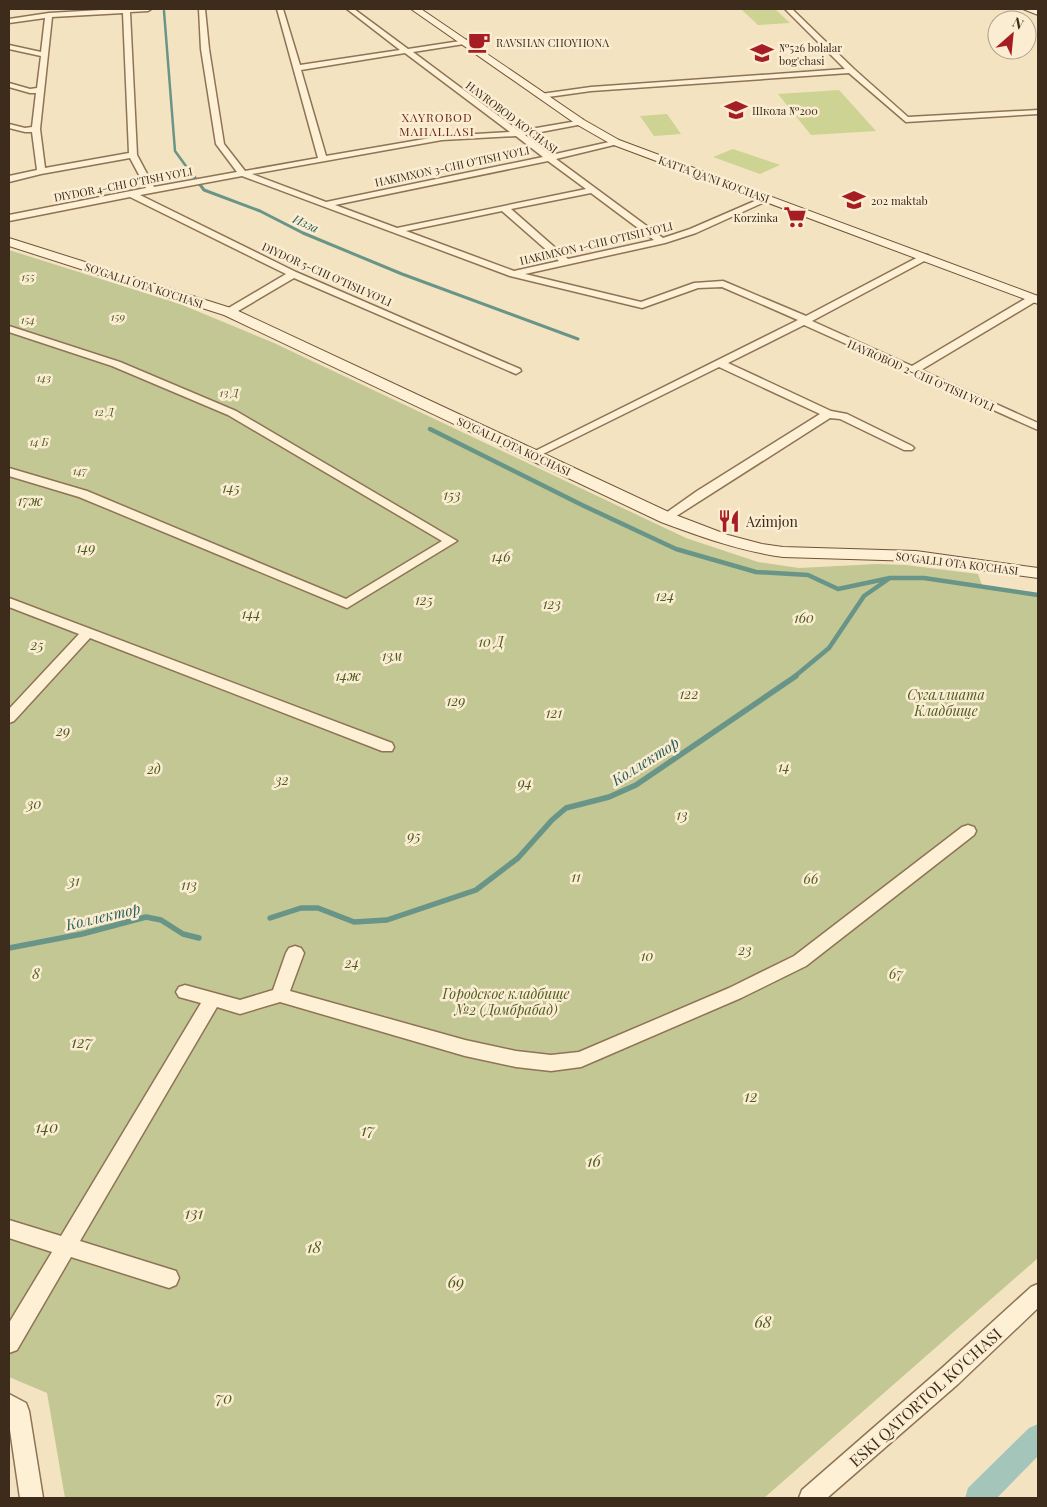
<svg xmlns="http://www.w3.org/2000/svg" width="1047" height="1507" font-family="'Playfair Display',serif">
<rect width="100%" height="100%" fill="#f3e3c1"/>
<path fill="#cdd393" d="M741 9H775L790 23 758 25Z
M839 90 876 131 811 135 778 94Z
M667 114 681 134 654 136 640 116Z
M733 149 780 165 760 174 713 157Z"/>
<path fill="#c2c793" d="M9 250 180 304 274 343 686 538 758 562 799 568 877 564 905 565 978 574 982 585 1038 594V1258L764 1498H65L47 1393 9 1377Z"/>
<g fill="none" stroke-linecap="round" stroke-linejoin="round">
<path stroke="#699589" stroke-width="2.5" d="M164 11 175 151 191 173"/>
<path stroke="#699589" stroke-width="3" d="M190 171 204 190 260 211 303 233 402 274 578 339"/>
<path stroke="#699589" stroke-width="4.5" d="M430 429 582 505 676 549 756 572 808 575 838 589 890 578H924L1038 595
M794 677 829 648 864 596 890 578"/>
<path stroke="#699589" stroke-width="5.5" d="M270 918 301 908H318L354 922 387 920 476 890 518 858 552 820 566 808 609 797 636 785 796 676
M9 948 82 934 146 917 161 920 183 934 199 938"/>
<path fill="#a4c5ba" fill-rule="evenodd" d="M1038 1424V1456L997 1498H965L968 1488 1029 1428Z"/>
<defs>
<path id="minor" d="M118 9H151L148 11 130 12 137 155 154 187 237 172 216 144 201 49 199 9H205L209 49 224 144 245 171 318 158 277 9H283L300 65 400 50 347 9H354L408 49 467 40 468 42 464 44 413 52 519 131 583 120V124L525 135 551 155 618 140V144L556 159 663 238 690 229 764 197 767 196 771 199 696 233 665 243 525 274 641 302 694 283 723 281 806 316 922 255H928V259L812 321 912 366 1030 296H1038V300L921 370 1038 423V430L804 325 728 363 831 411 847 414 912 446 914 448 912 450H904L840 419 830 418 667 522 661 518 663 515 697 491 820 414 719 367 537 457H529L527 455 798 320 722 287 698 288 642 308 510 276 242 176 140 195 296 272 520 369 521 371 516 374 294 278 233 314H225V310L286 274 130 197 9 221V215L146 188 130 158 41 174 9 182V176L37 170 32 132H25L9 128V124L25 128 32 127 36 93H30L9 87V83L30 89 37 88 41 56 9 49V45L41 52 45 18 9 23V19L49 13ZM123 13 129 153 45 168 40 129 52 17ZM405 53 510 132 442 136 326 156 301 70ZM516 136 543 157 326 202 252 174 442 140ZM548 161 586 189 397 228 335 205ZM591 193 654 240 568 259 511 209ZM502 211 559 261 514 271 406 231Z
M785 9H792L854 69 908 117 1038 110V114L906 122 849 73 591 91 541 98 537 96 541 94 591 87 845 69Z
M9 326 120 362 236 411 457 541 347 608 79 497 9 476V468L87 491 346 599 442 541 228 415 112 366 9 332Z
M9 598 392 743 394 747 392 751H382L90 638 14 721 9 723V709L79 634 9 607Z
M968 825 974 827 976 831 974 835 806 966 741 998 581 1067 551 1071 516 1067 465 1056 280 1002 240 1014 217 1007 80 1241 176 1271 179 1278 176 1285 169 1288 71 1257 17 1350 9 1353V1323L52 1252 9 1238V1220L61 1236 201 1003 179 997 176 992 179 987 185 985 240 1000 273 990 286 953 289 948 295 946 301 948 304 953 290 991 465 1040 516 1051 551 1055 579 1052 729 988 794 956 962 827Z
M1038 1284V1308L958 1384 827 1498H799L802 1490 942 1368 1031 1287Z
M9 1394 26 1403 29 1411 43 1498H20L9 1423Z"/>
<path id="secondary" d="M411 9H421L584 120 619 140 1038 296V304L611 144 576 124Z
M1023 9H1038V15Z
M9 238 234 309 673 514 728 535 762 544 783 547 916 551 1038 568V578L916 561 783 557C740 551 701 537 661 522L224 315 9 246Z"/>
</defs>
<use href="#minor" stroke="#8f7356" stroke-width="3"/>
<use href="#secondary" stroke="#715339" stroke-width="2"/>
<use href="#minor" fill="#fdf0d5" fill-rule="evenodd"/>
<use href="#secondary" fill="#fdf0d5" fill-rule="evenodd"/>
</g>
<defs>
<symbol id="cafe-bare" viewBox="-9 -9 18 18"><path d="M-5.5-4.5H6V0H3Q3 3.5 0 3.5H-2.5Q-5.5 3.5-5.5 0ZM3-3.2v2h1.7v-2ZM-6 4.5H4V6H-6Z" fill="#a61e23" stroke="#faedd2" stroke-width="2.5" paint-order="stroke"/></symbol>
<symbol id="school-bare" viewBox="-9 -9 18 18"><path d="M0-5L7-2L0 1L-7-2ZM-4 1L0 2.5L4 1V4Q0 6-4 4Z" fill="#a61e23" stroke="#faedd2" stroke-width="2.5" paint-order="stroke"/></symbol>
<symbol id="supermarket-bare" viewBox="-9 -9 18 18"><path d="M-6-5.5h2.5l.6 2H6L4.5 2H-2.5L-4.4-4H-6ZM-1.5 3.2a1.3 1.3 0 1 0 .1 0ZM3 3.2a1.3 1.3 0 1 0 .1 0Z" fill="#a61e23" stroke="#faedd2" stroke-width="2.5" paint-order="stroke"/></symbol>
<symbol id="restaurant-bare" viewBox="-9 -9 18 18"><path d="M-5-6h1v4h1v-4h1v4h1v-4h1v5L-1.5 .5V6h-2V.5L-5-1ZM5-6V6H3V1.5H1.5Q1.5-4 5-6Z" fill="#a61e23" stroke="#faedd2" stroke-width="2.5" paint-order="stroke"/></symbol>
</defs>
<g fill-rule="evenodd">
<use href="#cafe-bare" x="463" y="26" width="32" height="32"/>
<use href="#school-bare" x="746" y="37" width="32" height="32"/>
<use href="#school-bare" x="720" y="94" width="32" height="32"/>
<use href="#school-bare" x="838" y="184" width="32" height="32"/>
<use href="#supermarket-bare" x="779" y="201" width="32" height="32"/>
<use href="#restaurant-bare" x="713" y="505" width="32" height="32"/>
</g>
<g text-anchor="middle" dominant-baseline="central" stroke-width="5" stroke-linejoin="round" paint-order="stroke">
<g font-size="11" fill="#3d2b1c" stroke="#faedd2" text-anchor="start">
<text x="496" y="42">RAVSHAN CHOYHONA</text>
<text x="779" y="47">№526 bolalar<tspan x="779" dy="13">bog'chasi</tspan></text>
<text x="752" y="110">Школа №200</text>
<text x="871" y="200">202 maktab</text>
<text x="778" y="217" text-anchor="end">Korzinka</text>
</g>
<g font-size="11" fill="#3d2b1c" stroke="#faedd2">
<text transform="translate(512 117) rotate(37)">HAYROBOD KO'CHASI</text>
<text transform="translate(452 166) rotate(-12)">HAKIMXON 3-CHI O'TISH YO'LI</text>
<text transform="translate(714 179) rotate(20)">KATTA QA'NI KO'CHASI</text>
<text transform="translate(123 184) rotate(-11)">DIYDOR 4-CHI O'TISH YO'LI</text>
<text transform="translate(596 243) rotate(-13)">HAKIMXON 1-CHI O'TISH YO'LI</text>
<text transform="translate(327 274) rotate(24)">DIYDOR 5-CHI O'TISH YO'LI</text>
<text transform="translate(144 285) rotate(18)">SO'GALLI OTA KO'CHASI</text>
<text transform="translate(921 375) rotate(24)">HAYROBOD 2-CHI O'TISH YO'LI</text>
<text transform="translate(514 446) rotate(25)">SO'GALLI OTA KO'CHASI</text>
<text transform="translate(957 563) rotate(7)">SO'GALLI OTA KO'CHASI</text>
</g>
<g font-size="11" font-style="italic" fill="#4f5c20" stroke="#faedd2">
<text x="28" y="276">155</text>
<text x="118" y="316">159</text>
<text x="28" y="319">154</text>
<text x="44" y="377">143</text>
<text x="229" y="392">13 Д</text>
<text x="104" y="411">12 Д</text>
<text x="39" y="441">14 Б</text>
<text x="80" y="470">147</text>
</g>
<g font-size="12" letter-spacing="1" fill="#6f2616" stroke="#faedd2">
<text x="437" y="117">XAYROBOD<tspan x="437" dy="14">MAHALLASI</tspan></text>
</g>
<g font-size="12" font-style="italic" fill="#295f5a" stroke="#faedd2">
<text transform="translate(306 223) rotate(25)">Изза</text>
</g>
<g font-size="14" font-style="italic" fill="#4f5c20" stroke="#faedd2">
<text x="231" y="487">145</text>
<text x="452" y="494">153</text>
<text x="30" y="500">17ж</text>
<text x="86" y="547">149</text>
<text x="501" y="556">146</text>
<text x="665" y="595">124</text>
<text x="424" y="599">125</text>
<text x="552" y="603">123</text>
<text x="251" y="613">144</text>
<text x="804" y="617">160</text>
<text x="491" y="641">10 Д</text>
<text x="37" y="644">25</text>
<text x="392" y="655">13м</text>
<text x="348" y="675">14ж</text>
<text x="689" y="693">122</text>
<text x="946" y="694">Сугаллиата<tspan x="946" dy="16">Кладбище</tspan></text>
<text x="456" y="700">129</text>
<text x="554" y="712">121</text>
<text x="63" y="730">29</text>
<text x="784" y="766">14</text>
<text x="154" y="768">2д</text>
<text x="282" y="779">32</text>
<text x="525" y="782">94</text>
<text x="34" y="803">30</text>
<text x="682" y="814">13</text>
<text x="414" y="835">95</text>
<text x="576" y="876">11</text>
<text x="811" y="878">66</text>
<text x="74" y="880">31</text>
<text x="189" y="884">113</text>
<text x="745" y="949">23</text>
<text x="647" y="955">10</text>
<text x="352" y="962">24</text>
<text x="36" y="973">8</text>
<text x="896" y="973">67</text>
<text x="506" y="993">Городское кладбище<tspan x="506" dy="16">№2 (Домбрабад)</tspan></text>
</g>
<g font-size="14" fill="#3d2b1c" stroke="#faedd2" text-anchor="start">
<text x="746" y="521">Azimjon</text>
</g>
<g font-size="15" font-style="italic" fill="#295f5a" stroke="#faedd2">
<text transform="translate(645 761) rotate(-32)">Коллектор</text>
<text transform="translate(103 916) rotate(-13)">Коллектор</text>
</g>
<g font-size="16" font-style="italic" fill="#4f5c20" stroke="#faedd2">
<text x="82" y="1041">127</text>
<text x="751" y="1095">12</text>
<text x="47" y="1126">140</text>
<text x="368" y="1129">17</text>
<text x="594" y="1160">16</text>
<text x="194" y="1212">131</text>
<text x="314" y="1246">18</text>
<text x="456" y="1281">69</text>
<text x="763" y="1321">68</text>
<text x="224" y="1397">70</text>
</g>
<g font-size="16" fill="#3d2b1c" stroke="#faedd2">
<text transform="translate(925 1397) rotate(-42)">ESKI QATORTOL KO'CHASI</text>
</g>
</g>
<rect width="1047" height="1507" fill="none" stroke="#3d2b1c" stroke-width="20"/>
<g transform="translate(1012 35) rotate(27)"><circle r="24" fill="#faedd2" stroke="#ae9f89"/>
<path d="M0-4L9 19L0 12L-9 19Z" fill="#a61e23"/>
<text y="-8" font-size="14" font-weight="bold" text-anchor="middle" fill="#3d2b1c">N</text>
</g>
</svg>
